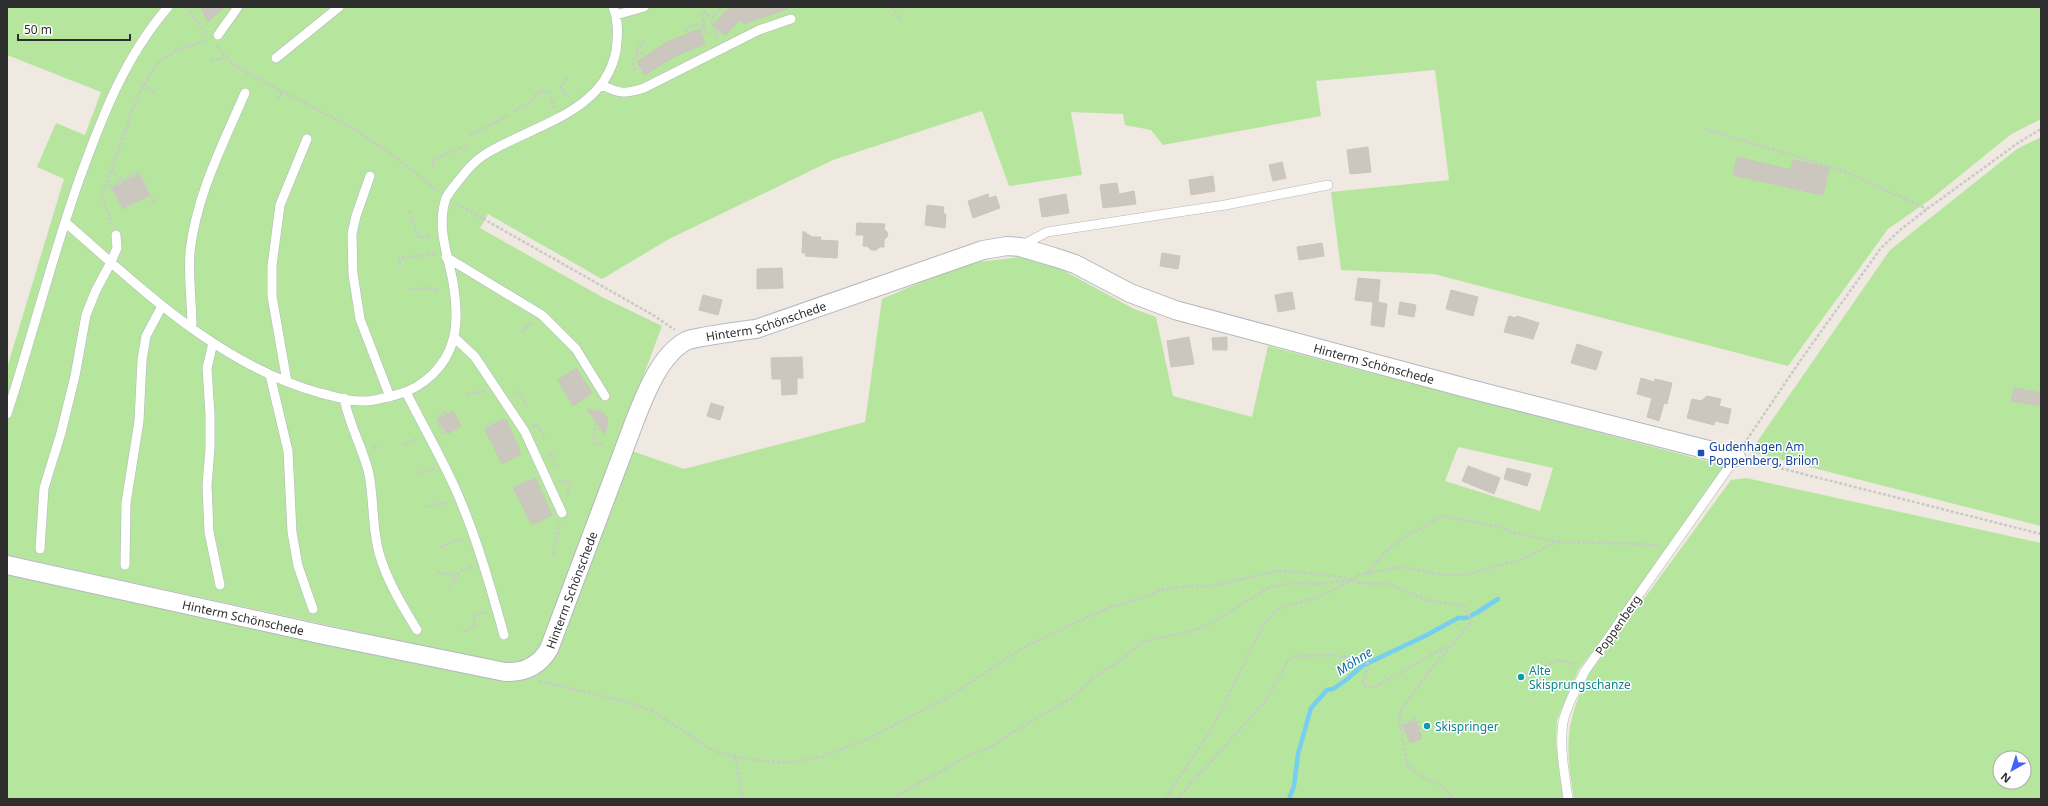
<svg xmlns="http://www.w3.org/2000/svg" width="2048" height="806" font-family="'Noto Sans',sans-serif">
<rect width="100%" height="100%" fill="#efe9e1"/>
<path fill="#b6e59e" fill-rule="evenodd" d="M7 7H2041V119L2010 135 1931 199 1888 229 1788 366 1434 274 1341 270 1331 192 1449 180 1435 70 1316 81 1321 116 1163 145 1151 130 1125 125 1123 114 1071 112 1082 175 1009 186 982 111 833 160 669 239 602 279 488 214 480 228 602 297 662 326 540 651 523 665 505 664 7 555V368L64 179 37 167 56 123 85 135 101 92 7 55Z
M2041 137V526L1750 452 1890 250 2017 149Z
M1020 257 1057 267 1134 309 1156 317 1173 396 1252 417 1268 346 1726 466 1672 547 1579 669 1557 720 1556 743 1563 799H7V572L535 671 632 451 684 469 865 422 882 299 946 271 979 262ZM1458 447 1553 468 1540 511 1445 481Z
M1746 478 2041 543V799H1574C1565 746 1565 723 1589 674L1731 480ZM2000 758H2024V782H2000Z"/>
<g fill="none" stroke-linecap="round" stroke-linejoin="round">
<path stroke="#75cff0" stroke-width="4.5" d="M1289 799 1294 786 1298 754 1311 708 1327 690 1333 689 1346 680 1362 666 1425 636 1458 618H1466L1478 612 1498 599"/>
</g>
<path fill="#cbc7bf" stroke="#cbc5ba" d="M201 7H224L208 22Z
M727 7H787V9L744 24 740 19 725 36 713 25 729 8Z
M700 29 705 44 675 56 645 75 637 62 667 42Z
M1368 147 1371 172 1350 174 1347 150Z
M1737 157 1791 170 1793 160 1829 168 1823 195 1733 175Z
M1282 162 1286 178 1273 181 1269 165Z
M139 175 149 196 123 208 113 188Z
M1213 176 1215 191 1191 195 1189 180Z
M1117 183 1119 194 1134 191 1136 204 1103 208 1100 185Z
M988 194 989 198 996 196 1000 208 973 218 968 201Z
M1066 194 1069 213 1042 217 1039 199Z
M927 205 944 207 943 214H946L945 228 925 225Z
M857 223 885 224 884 229 888 233 887 237 884 240V247H880L876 250H871L867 246H863L864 235H856Z
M803 231 812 237H821L820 240 838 241 837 258 805 256 806 253H802Z
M1322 243 1324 256 1299 260 1297 247Z
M1162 253 1180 256 1178 269 1160 266Z
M782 268 783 288 757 289V269Z
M1358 278 1380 280 1378 302 1387 304 1384 327 1371 325 1373 302 1355 300Z
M1451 290 1478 297 1473 316 1446 309Z
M1292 292 1295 309 1278 312 1275 295Z
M703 295 722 300 718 315 699 310Z
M1400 302 1416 305 1414 317 1398 314Z
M1509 316 1516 318 1517 316 1539 323 1533 339 1504 332Z
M1189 337 1194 364 1171 367 1167 341Z
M1227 337V350H1213L1212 338Z
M1577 344 1602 352 1596 370 1571 363Z
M802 357 803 378H797V394L782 395 781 379H772L771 358Z
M576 368 592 393 573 406 558 380Z
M1641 378 1654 382 1655 379 1672 383 1667 404 1664 403 1659 421 1647 417 1652 398 1637 394Z
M2014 388 2041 393V406L2011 401Z
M1707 396 1721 399 1719 406 1731 409 1728 424 1715 421 1714 425 1687 418 1692 399 1701 401Z
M711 403 724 407 720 420 707 416Z
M587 409 604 413 608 419 605 435Z
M453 411 461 426 447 434 438 419Z
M506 419 521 454 502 464 485 429Z
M1468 466 1500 478 1494 494 1462 481Z
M1507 468 1531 474 1527 486 1504 479Z
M535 478 552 515 532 525 514 489Z
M1415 721 1422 738 1410 743 1403 726Z"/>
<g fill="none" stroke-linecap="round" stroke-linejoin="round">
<defs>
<path id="service" d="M616 15 644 7
M218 35 238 7
M276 58 339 7
M602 85C620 94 625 94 644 88L759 30 791 19
M370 176 356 216 352 234 353 274 360 319 390 397
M65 222C142 289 219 365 320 393 334 396 349 402 364 401 375 401 388 397 399 394 424 387 446 366 453 340 458 321 456 302 453 282 448 255 436 227 446 198 449 192 455 185 459 180 466 171 474 161 484 155 531 125 604 114 616 51 618 36 619 21 613 7
M1021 246 1047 232 1225 205 1328 185
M446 257 542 315 576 349 605 396
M192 328C192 303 188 276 190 252 196 196 223 144 245 93
M454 337 475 357 525 432 562 513
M213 343 207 368 210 414V449L207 485 209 532 220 585
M270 375 288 451 292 532 298 566 313 609
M287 382 272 296V266L280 205 307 139
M406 392C422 424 440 455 455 488 476 535 490 585 504 635
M344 398C349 425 363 448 369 474 374 500 372 528 379 553 387 581 402 605 417 630
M7 414C32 337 52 257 79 180 102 117 124 58 168 7
M40 549 44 488 61 433 75 376 86 315 96 290 111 262 117 248 116 235
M125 565 126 503 139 421 142 360 146 336 162 306
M1568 799C1565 774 1559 748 1563 722 1567 704 1577 687 1585 671L1736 457"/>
<g id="minor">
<path id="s1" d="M7 565 324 635 505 672C524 673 539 666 549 649L635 420C645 394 661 354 686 341 690 339 697 338 702 337 720 334 738 331 756 329L983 250 1007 246 1020 247 1054 257 1075 264 1130 293 1175 310 1470 389 1736 457"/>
</g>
</defs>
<use href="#service" stroke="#b4b7c1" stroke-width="10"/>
<use href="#minor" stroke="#b4b7c1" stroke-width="20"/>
<path stroke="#c9c9c9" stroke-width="2.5" stroke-dasharray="3 2" stroke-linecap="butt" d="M186 7 207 34
M213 7 218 15
M892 7 901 21
M704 11 712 18
M701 14 705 23 702 26
M686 32V28L697 24 702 26 705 33 708 34
M718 37 711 22 716 12 720 10 723 12
M216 46 233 64 248 73 356 130 401 161 438 191
M638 55 637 48 643 42H645
M211 61 226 57
M635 70 633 64C634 57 639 52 646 52
M144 84 154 92
M564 96 566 94 561 87 569 76
M277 99 283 92
M514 111 527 105 536 95 543 91 549 94 554 108
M1705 129 1841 170 1927 209
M470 136 509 115
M433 167 434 159 466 146
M111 170 126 182
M457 204 653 315 675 330
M123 210 111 186 139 172 154 202 151 206
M410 211 416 232 420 238 431 235
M112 225 102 196 133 109 144 84 159 62 177 50 208 40
M400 265 399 258 435 254
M410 289 434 288 439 291
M522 332 532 323
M467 395 485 391
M514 395 519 392 527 406
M533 426 537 424 545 439
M486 427 503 420
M443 434 437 422 438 417 447 410
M404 444 417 439
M602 444 595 443 593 439 599 411 603 408
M1744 444 1802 358 1881 248 1900 230 1927 209 2018 143 2041 129
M373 448 380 447
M498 453 518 443
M548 454 551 453 558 467
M1752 461 2041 534
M417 474 434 469
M559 481 570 483 567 497
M513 488 535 478
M425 507 448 502
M526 516 547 505
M440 547 464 538
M553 554 560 523
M437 573H446L456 577
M1366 574 1385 552 1402 539 1441 516 1496 526 1511 532 1556 542 1644 544 1659 546
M450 588 460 571 473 566
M463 631 476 626 473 616 487 612
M1526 674 1559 660 1576 664
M539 681 626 702 653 711 709 748 722 754 754 760 789 763 824 756 870 738 948 697 1028 645 1110 607 1142 598 1160 590 1189 586H1213L1276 571 1302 572 1341 577 1358 583 1389 584 1429 601 1463 605 1472 621 1431 669 1402 709 1399 718 1407 764 1416 773 1443 787 1454 799
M1400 726 1416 719 1420 728 1409 732
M735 757 743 799
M891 799 968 756 991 747 1021 727 1071 699 1093 678 1121 660 1142 642 1187 632 1206 626 1270 587 1294 583 1319 584 1348 580
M1165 799 1213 727 1263 625 1278 609 1320 596 1344 585 1357 575 1402 567 1444 575H1464L1523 559 1556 542
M1177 799 1264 703 1288 661 1294 656 1331 655 1366 660 1369 666 1363 680 1366 687H1374L1448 646"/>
<use href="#service" stroke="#fff" stroke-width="9"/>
<use href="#minor" stroke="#fff" stroke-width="18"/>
</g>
<rect fill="#1a4fb4" stroke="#fff" stroke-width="1.5" x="1697" y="449" width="8" height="8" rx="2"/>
<g fill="#0f9aa8" stroke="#fff" stroke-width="1.5">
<circle cx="1521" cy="677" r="4"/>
<circle cx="1427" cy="726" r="4"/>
</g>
<g text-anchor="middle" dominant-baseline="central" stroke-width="3" stroke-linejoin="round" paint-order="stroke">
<g font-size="12" fill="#2e2e2e" stroke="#fff">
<text stroke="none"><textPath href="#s1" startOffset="985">Hinterm Schönschede</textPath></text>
<text stroke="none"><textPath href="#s1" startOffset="1625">Hinterm Schönschede</textPath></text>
<text stroke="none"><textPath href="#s1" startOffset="625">Hinterm Schönschede</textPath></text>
<text stroke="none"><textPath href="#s1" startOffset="242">Hinterm Schönschede</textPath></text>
<text transform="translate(1618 625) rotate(-55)">Poppenberg</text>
</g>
<g font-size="12" fill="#164399" stroke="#fff" text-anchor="start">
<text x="1709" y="446">Gudenhagen Am<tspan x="1709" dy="14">Poppenberg, Brilon</tspan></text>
</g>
<g font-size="12" fill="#0d838f" stroke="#fff" text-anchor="start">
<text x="1529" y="670">Alte<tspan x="1529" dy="14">Skisprungschanze</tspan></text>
<text x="1435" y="726">Skispringer</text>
</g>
<g font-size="13" font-style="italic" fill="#0d6fa3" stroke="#fff">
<text transform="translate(1354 661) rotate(-33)">Möhne</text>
</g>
</g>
<rect width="2048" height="806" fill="none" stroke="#2e2e2e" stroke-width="16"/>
<g transform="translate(2012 770) rotate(219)"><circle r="19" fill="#ffffff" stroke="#ababab"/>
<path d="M0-3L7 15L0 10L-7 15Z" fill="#4264fb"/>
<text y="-6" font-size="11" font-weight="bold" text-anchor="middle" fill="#2e2e2e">N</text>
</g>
<path d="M18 34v6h112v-6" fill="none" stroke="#2e2e2e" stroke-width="2"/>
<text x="24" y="34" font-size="12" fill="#2e2e2e" stroke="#ffffff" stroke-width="3" paint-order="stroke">50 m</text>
</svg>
